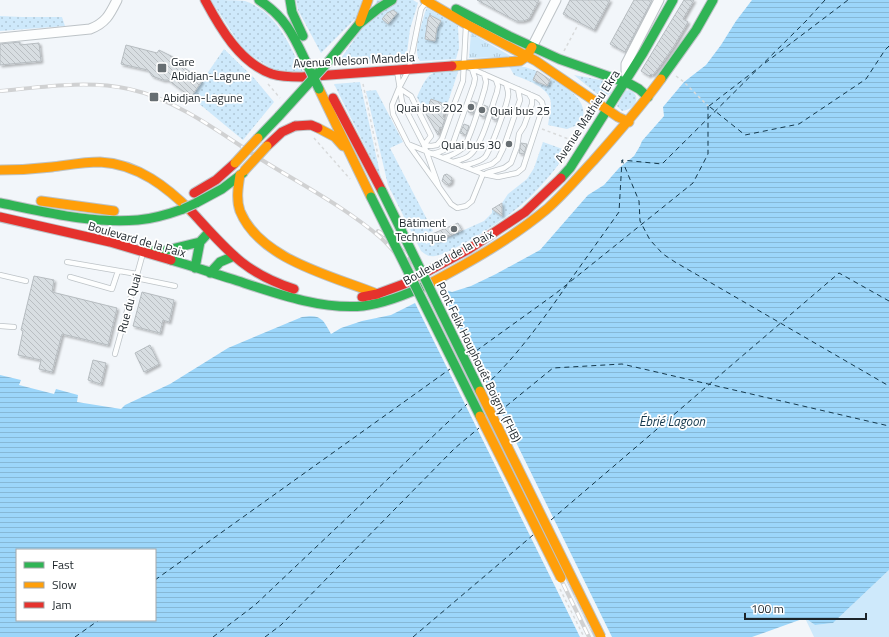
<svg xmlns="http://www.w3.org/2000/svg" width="889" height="637" font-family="'Titillium Web',sans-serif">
<defs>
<pattern id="grass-dots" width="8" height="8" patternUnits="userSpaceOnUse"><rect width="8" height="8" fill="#cee9fb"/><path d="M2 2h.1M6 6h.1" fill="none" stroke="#b0c8d7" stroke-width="1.8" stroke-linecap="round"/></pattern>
<pattern id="park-tufts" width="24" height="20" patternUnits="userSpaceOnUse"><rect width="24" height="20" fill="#cee9fb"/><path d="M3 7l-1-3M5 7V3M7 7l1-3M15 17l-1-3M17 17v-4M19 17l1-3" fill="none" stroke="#b0c8d7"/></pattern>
<pattern id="water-rules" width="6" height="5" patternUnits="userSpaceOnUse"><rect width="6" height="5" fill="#9cd6fa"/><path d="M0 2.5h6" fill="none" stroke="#86b8d6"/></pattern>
<pattern id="building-back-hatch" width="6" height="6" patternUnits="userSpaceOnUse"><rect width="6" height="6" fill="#d8dee2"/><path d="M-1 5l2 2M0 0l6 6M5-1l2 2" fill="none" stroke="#b9bec2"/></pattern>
<filter id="shadow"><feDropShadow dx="2" dy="2" stdDeviation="1" flood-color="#0004"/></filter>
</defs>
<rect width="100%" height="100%" fill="#f2f6fa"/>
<path fill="url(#grass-dots)" d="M211 0C220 0 237 0 245 1 277 12 289 44 303 72L274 70 244 51Z
M296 0H362L357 17 321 53 298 10Z
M377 0H413L418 3 410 29 406 61 337 64 370 17Z
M427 8 458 26 459 48 456 59 420 61C412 50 422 24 425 12Z
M0 16 22 17H62L65 26 0 31Z
M224 49 254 78 274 102 243 140 191 97Z
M509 66 525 67 537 71 533 80 547 86 551 77C566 89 593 101 580 124L567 129 548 125C549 118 551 110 551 103 550 87 526 80 514 75Z
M459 69 447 105 431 99 426 114 417 97C429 70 430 72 459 69Z
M574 75 606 81 612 86 611 93 605 97 602 98Z
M360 82 381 178 334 84Z
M376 90 403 142 390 148 433 231 423 235 426 244 434 240 435 243 484 221 492 213V209L502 215V203L508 194 527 179 534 168 543 142 568 151C557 168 543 184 529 198 507 218 481 235 455 248 449 251 442 255 435 256 429 257 426 255 421 251L388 185 366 91Z
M629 90C643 95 635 110 622 111L617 106 625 91Z"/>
<path fill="url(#park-tufts)" d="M471 33 512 57 469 58Z"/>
<path fill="#cee9fb" d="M889 570V637H814L805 618 815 625 833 623Z"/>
<path fill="url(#water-rules)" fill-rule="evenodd" d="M752 0H889V570L833 623 815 625 805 618 752 637H0V375L21 380 19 385 54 394 56 389 78 395 77 402 121 409 125 405 170 384 228 348 302 317C321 314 323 319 331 334L341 328 362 321 391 315 443 289 452 292 471 286 496 274 540 250 588 195 604 185 619 168 634 156 640 146 642 141 664 116 663 107 684 82 706 65 721 45 736 21ZM17 550H155V620H17Z"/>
<path fill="#f2f6fa" d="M440 288 612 637H580L414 301Z"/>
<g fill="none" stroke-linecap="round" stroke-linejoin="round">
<path stroke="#14384c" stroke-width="1" stroke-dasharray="5 4" stroke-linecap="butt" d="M825 0 806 21 662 164 622 160 639 201 640 221 650 240 663 254 675 262 889 386
M765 63 848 0
M709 106 757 69
M710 107 745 135 799 124 866 79 885 50 889 46
M569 282 619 212 622 160
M469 356 555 294 693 183 708 154V106
M485 386C517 356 542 321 567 285
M499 412 553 368 622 364 889 426
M551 520 839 273 889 301
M155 580 450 369
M75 637 99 620
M213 637 255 605 467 404
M265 637 281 625 455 448 479 428
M413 637 533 535"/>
</g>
<path fill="url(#building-back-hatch)" stroke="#b6bcc0" filter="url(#shadow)" d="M477 0H539L529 19 523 21H516Z
M570 0H610L594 30 563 14Z
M634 0H652L625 52 610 44Z
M684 0H694L683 19 688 22 674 46 660 66 653 75 651 74 649 76 641 71Z
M393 10 397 13 388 24 382 19 387 13Z
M430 15 441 21 437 28 435 41 425 39 428 19Z
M20 42V45L39 43 41 61 0 65V44Z
M126 45 157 53 159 50 179 60 178 63 202 81 191 97 168 80H163L152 76 148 70 121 64Z
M537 71 550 80 547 86 533 80Z
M431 99 447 105 443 117 445 118 442 128 440 127 438 135 426 114Z
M472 101 477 103 473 113 468 112Z
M484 105 488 107 485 117 480 116Z
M495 109 500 110 497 120 492 119Z
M464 124 469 126 466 135 460 133Z
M521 143 527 144 524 154 519 153Z
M447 174 452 178 451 183 447 185 442 181 444 175Z
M502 203V216L492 209Z
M458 223 462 230 435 241 432 234Z
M34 276 54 280 52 292 117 308 108 345 62 334 52 372 39 369 41 360 18 355 23 331 21 330Z
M142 292 174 300 169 322 163 320 160 333 133 326Z
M150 345 159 364 144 372 135 353Z
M93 360 106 363 101 384 88 380Z"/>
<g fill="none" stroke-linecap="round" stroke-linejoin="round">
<defs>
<path id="lane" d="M428 3 424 5 421 9 409 69 399 88 392 105 393 114 408 144 439 187
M397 71 402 102 424 145 439 187 451 204 457 208 466 206 472 201 483 174
M399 88 411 96 431 136 424 145
M408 144 483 174 498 177 517 173 523 168 543 107 542 102 538 98 470 68
M424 145 431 146 437 145 442 139 455 102 463 81 466 25
M432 154C441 152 446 150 453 143L474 84 475 78 472 69
M443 158C450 156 457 153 463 148 470 140 481 101 485 88L486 82 484 74
M453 162C459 160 466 159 470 155 483 144 491 108 497 92L498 86 496 80
M462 166C470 164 479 163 485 157 490 151 507 105 508 96 509 92 507 88 506 84
M474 170 492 164 498 159 503 149 520 100 518 89
M487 173 504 168 511 163 517 147 519 134 524 126 532 104V99L529 94
M67 262 137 274
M0 275 26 281
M70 277 112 289 118 271
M136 278 175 286
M0 326 14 327
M115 354 143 253"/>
<path id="street" d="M0 38 90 29C106 23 110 14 117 0
M532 47 556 0
M627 77 626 70V64L659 0"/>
<path id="fast" d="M259 0C284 16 293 34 305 60
M290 0 292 12 303 36
M456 9 509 36 559 59 630 84 639 89 648 97
M328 62 359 24 379 8 392 0
M661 79 696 30 713 0
M258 138 279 116
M561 178 570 168 643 53 673 0
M0 203C45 212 92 224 138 220 153 219 169 214 183 209
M196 203 222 189 243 173
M151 251H163L200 242 209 232
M171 260C192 266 212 273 232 279 272 292 320 310 363 306 386 303 408 294 429 284
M195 268 200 242
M210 273 220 262 234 256"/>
<path id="slow" d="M425 0 466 24 536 61 618 117 629 122
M360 22 368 0
M452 66 520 61 527 56 532 47
M319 89 371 197
M318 128 335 137 343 146
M0 170C17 170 35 169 52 167 68 165 84 162 100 162 138 164 167 187 192 212
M240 175C238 187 236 200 240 211 260 260 333 276 377 294
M41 201 114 211
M429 284C470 262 511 239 547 209 564 194 578 177 593 161 617 134 640 108 661 79"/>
<path id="jam" d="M205 0C220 28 240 63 272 74 282 77 292 77 302 77L452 66
M333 98 382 191
M267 146 282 132 295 126
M194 193 216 180 235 163
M192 212C226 249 244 273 294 289
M0 217 110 242 171 260
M362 297 377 294 404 284 469 249 525 212 561 178"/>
</defs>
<use href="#lane" stroke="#bdc3c7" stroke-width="6"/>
<use href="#street" stroke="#bdc3c7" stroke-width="11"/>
<use href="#fast" stroke="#bdc3c7" stroke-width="11"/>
<use href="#slow" stroke="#bdc3c7" stroke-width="11"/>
<use href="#jam" stroke="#bdc3c7" stroke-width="11"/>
<path stroke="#d8dadb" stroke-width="1.5" stroke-dasharray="3 3" stroke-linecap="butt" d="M589 4 591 0
M564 51 579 23
M676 76 684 82 708 106
M268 84 280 98
M363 84 379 160
M542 129 574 141
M314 138 350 179"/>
<use href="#lane" stroke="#fdfefe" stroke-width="4.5"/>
<use href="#street" stroke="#fdfefe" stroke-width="9"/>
<use href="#fast" stroke="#30b455" stroke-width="9"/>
<use href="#slow" stroke="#ff9f0a" stroke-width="9"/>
<use href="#jam" stroke="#e5322d" stroke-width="9"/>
<defs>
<path id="rail" d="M0 91C43 87 87 80 129 89 176 99 222 134 262 160 302 185 345 207 381 238 392 248 401 260 411 272L589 637
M378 231C394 240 406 253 416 269L596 637"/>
</defs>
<use href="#rail" stroke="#d0d1d2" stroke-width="4"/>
<use href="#rail" stroke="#fff" stroke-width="2.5" stroke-dasharray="8" stroke-linecap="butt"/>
<defs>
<path id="fast-bridge" d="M305 60 319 89
M279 116 328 62
M382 191 480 391
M371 197 480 416
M183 209 196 203"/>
<path id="slow-bridge" d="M235 163 258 138
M244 171 267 146
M480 391 601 637
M480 416 561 578"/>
<path id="jam-bridge" d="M295 126 311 125 318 128"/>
</defs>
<use href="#fast-bridge" stroke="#bdc3c7" stroke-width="11" stroke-linecap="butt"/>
<use href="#slow-bridge" stroke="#bdc3c7" stroke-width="11" stroke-linecap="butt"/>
<use href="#jam-bridge" stroke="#bdc3c7" stroke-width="11" stroke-linecap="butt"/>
<path stroke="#d8dadb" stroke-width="1.5" stroke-dasharray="3 3" stroke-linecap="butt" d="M560 589 584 637"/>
<use href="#fast-bridge" stroke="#30b455" stroke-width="9"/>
<use href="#slow-bridge" stroke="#ff9f0a" stroke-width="9"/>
<use href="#jam-bridge" stroke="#e5322d" stroke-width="9"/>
</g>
<g fill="#676e72" stroke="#fff" stroke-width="1.5">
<rect x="157" y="63" width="10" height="10" rx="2"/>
<rect x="149" y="92" width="10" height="10" rx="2"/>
<circle cx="471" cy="107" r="4"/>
<circle cx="482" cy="110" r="4"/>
<circle cx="509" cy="144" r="4"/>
<circle cx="454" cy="229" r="4"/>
</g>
<g text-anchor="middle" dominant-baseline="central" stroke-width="3.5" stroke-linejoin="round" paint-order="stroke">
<g font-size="12" fill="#1c2429" stroke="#fff">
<text transform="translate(354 60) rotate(-3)">Avenue Nelson Mandela</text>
<text transform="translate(587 116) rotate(-57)">Avenue Mathieu Ekra</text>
<text transform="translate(137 239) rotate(16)">Boulevard de la Paix</text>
<text transform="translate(448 257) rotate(-29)">Boulevard de la Paix</text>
<text transform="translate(129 303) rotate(-75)">Rue du Quai</text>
<text transform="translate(479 362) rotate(64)">Pont Felix Houphouét Boigny (FHB)</text>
</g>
<g font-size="12" fill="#1c2429" stroke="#fff" text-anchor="start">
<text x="171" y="61">Gare<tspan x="171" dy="14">Abidjan-Lagune</tspan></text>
<text x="163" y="97">Abidjan-Lagune</text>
<text x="463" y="107" text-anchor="end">Quai bus 202</text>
<text x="490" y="110">Quai bus 25</text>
<text x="501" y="144" text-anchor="end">Quai bus 30</text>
<text x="446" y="222" text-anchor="end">Bâtiment<tspan x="446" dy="14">Technique</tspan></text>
</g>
<g font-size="13" font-style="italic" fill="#14384c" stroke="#fff">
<text x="672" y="421">Ébrié Lagoon</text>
</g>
</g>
<rect x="16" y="549" width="140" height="72" fill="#ffffff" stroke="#a4a7a9"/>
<rect x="24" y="562" width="20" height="6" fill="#30b455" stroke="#a4a7a9"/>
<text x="52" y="569" font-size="12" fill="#1c2429">Fast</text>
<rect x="24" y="582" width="20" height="6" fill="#ff9f0a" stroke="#a4a7a9"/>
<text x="52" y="589" font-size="12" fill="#1c2429">Slow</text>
<rect x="24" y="602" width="20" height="6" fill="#e5322d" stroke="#a4a7a9"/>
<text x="52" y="609" font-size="12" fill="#1c2429">Jam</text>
<path d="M745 613v6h121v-6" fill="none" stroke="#1c2429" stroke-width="2"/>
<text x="751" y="613" font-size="12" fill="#1c2429" stroke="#ffffff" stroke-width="3" paint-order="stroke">100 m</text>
</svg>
